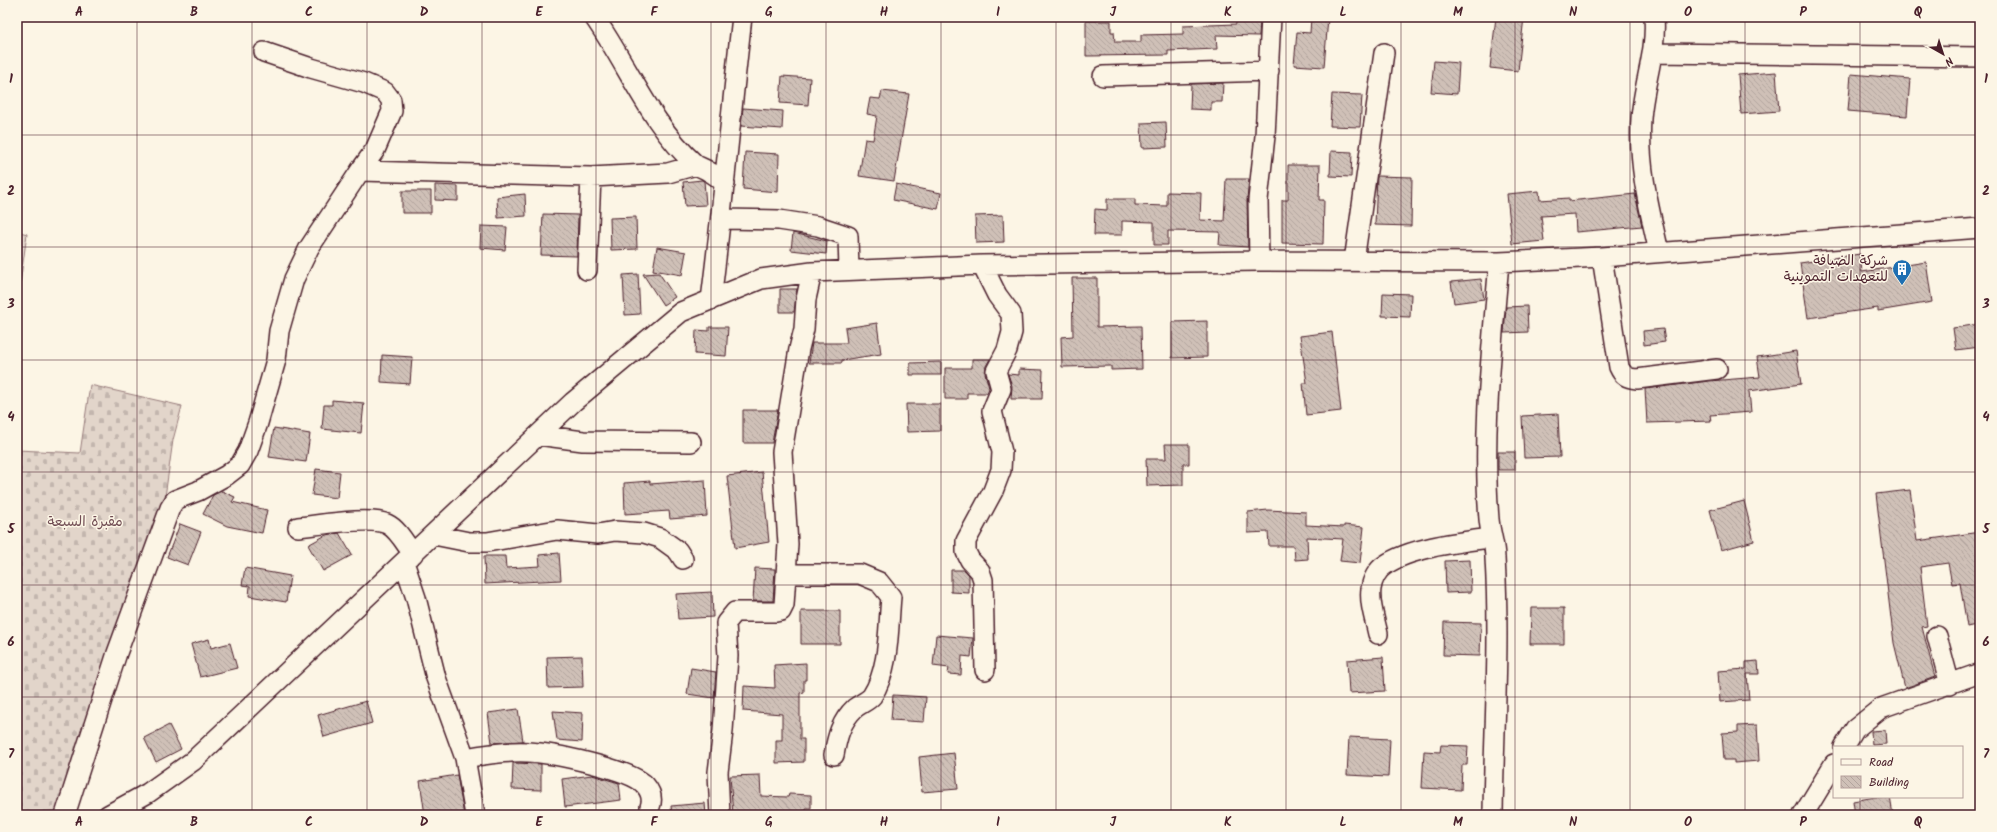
<svg xmlns="http://www.w3.org/2000/svg" width="1997" height="832" font-family="Kalam,'Playpen Sans Arabic',sans-serif">
<defs>
<pattern id="cemetery-stones" width="16" height="16" patternUnits="userSpaceOnUse"><rect width="16" height="16" fill="#e2d5ca"/><path d="M2 7V4a2 2 0 0 1 4 0v3zM10 15v-3a2 2 0 0 1 4 0v3z" fill="#c3b6ae"/></pattern>
<pattern id="building-back-hatch" width="6" height="6" patternUnits="userSpaceOnUse"><rect width="6" height="6" fill="#cfc0b7"/><path d="M-1 5l2 2M0 0l6 6M5-1l2 2" fill="none" stroke="#b3a59e"/></pattern>
</defs>
<rect width="100%" height="100%" fill="#fcf5e5"/>
<filter id="ink" filterUnits="userSpaceOnUse"><feTurbulence type="fractalNoise" baseFrequency=".025" numOctaves="2"/><feDisplacementMap in="SourceGraphic" scale="8" xChannelSelector="R" yChannelSelector="G"/><feConvolveMatrix kernelMatrix="1 2 1 2 8 2 1 2 1" color-interpolation-filters="sRGB"/></filter>
<g filter="url(#ink)">
<path fill="url(#cemetery-stones)" stroke="#967a7a" d="M17 231 27 234 17 306Z
M90 385 182 406 173 440 164 504 59 810 17 814V450L80 453Z"/>
<path fill="url(#building-back-hatch)" stroke="#4a1f2b" d="M1311 17 1328 18 1324 67 1294 65 1297 32 1310 33Z
M1496 17H1524L1518 71 1490 68Z
M1086 21H1111V32H1114L1115 42H1141V35L1183 34V26L1236 24V21H1260L1259 36 1216 35 1217 49 1168 51V55L1086 56Z
M1434 61 1459 63 1457 94 1431 92Z
M1776 72 1779 111 1741 114 1738 75Z
M1851 74 1910 79 1907 116 1848 111Z
M782 76 810 78 808 105 780 103Z
M1223 83 1222 102H1211V110L1190 109 1191 84Z
M882 91 909 94 894 181 859 176 865 139 873 140 877 116 867 114 870 98 880 99Z
M1332 94 1362 95 1360 127 1330 126Z
M743 108 783 111 782 129 741 126Z
M1166 122 1167 147 1142 148 1141 123Z
M1331 151 1352 152 1351 177 1330 176Z
M745 152 779 154 778 192 743 189Z
M1288 165H1320L1319 200H1324L1323 244 1282 243V200H1288Z
M1377 176 1412 177 1411 226 1375 225Z
M1226 179H1249L1247 200 1248 247 1219 245 1220 232 1168 231V245H1154V222L1122 221V235H1094L1095 209 1107 210V199H1135V205L1167 206V192L1201 193 1200 220 1224 221Z
M702 180 704 181 706 205 685 206 683 182Z
M896 184 941 193 938 209 893 200Z
M435 185 458 186V201L435 200Z
M402 191H431V213H402Z
M1539 191 1540 200 1569 198V201L1635 194 1642 226 1576 232 1575 214 1541 216 1544 241 1512 244 1507 194Z
M525 194 526 216 498 218 497 197Z
M543 214 578 215 577 256 541 255Z
M1003 215 1004 242 976 243 975 216Z
M636 217 637 249 611 250 610 218Z
M481 226 507 227 505 250 480 248Z
M793 233 827 241 826 254 791 250Z
M657 247 686 252 682 275 653 270Z
M1860 254 1862 272 1926 262 1932 302 1878 311V308L1808 318 1800 263Z
M659 273 675 297 663 305 643 274Z
M638 274 640 314 625 315 623 275Z
M1072 278H1097V327L1141 326 1142 369 1111 370V366L1062 367 1061 337 1073 336Z
M1481 279 1484 299 1454 303 1451 282Z
M780 289H797L794 312H780Z
M1383 293 1411 294 1410 317 1382 316Z
M1527 306 1528 332 1504 333 1506 307Z
M1207 321V357L1172 358V322Z
M877 323 881 354 842 360V363H809L812 343H847L845 328Z
M1980 324V347L1956 350 1953 328Z
M709 327H728L726 356 695 354 696 330 709 331Z
M1663 329 1665 342 1644 345 1643 331Z
M1332 332 1341 411 1306 415 1303 383H1307L1300 336Z
M1796 351 1801 384 1749 391 1751 412 1710 415 1711 421 1647 423 1645 389 1709 381 1760 377 1757 357Z
M382 355 412 357 410 384 381 382Z
M972 359H990L986 366 985 373 989 388 987 393H967V399H945V368H972Z
M941 362V375H910V363Z
M1019 369 1043 370 1042 399H1011L1012 386 1008 374 1019 375Z
M332 400 364 403 361 433 322 429 324 405H332Z
M906 404H940V431L907 432Z
M743 410H778L772 443H743Z
M1558 414 1560 457 1524 458 1522 416Z
M274 428 310 434 306 462 269 457Z
M1165 444H1189V464H1183V485L1147 486 1146 459H1166Z
M1498 452H1515V470H1498Z
M316 469 340 472 337 498 312 495Z
M762 472 769 542 735 548 727 476Z
M705 480 707 516 670 519 669 511 625 514 624 483 650 481V484Z
M1910 490 1917 541 1980 532V580H1977L1980 600V624L1967 627 1960 583 1952 584 1948 563 1920 567 1927 626 1922 627 1935 677 1905 688 1894 643 1876 494Z
M222 491 235 497 232 502 267 510 262 533 227 526 203 514 213 495Z
M1744 501 1754 541 1721 550 1710 510Z
M1268 510 1306 512V525L1344 527V525L1364 527 1360 563 1340 561 1343 539 1307 537 1308 559 1295 560 1294 546H1269L1268 532 1248 533V512Z
M180 524 201 532 188 565 167 557Z
M339 533 352 555 323 571 308 545 326 535Z
M559 553 561 580 485 584 484 556H505L506 568 540 566 539 555Z
M1470 560 1471 592 1446 593 1445 561Z
M245 568 290 576 286 602 249 596 250 586 242 585Z
M755 568 775 569 773 601H753Z
M951 570H965L969 575V593L951 592Z
M712 592 713 617 678 619 676 594Z
M1531 608H1564V644H1530Z
M801 611H840V644H801Z
M1444 622 1481 623 1480 656 1443 655Z
M936 635 973 638 971 657 962 656 961 675 948 674 949 668 933 666Z
M209 639 211 648 230 643 237 668 200 677 191 644Z
M582 656 583 687 548 688 547 657Z
M1383 657 1385 691 1349 693 1347 660Z
M1758 661 1759 674H1747L1749 700 1720 702 1718 671 1746 669V662Z
M806 663V680H804V692L800 693V739H804V762L776 763V740H782V714L743 711 744 686 775 688 774 665Z
M691 668 716 672 714 698 687 694Z
M893 695 926 697 924 722 891 720Z
M366 701 372 723 324 737 318 715Z
M518 709 523 741 492 743 488 713Z
M553 711 583 713 582 742 557 740Z
M169 725 181 749 156 762 144 738Z
M1757 725 1759 761 1734 763V760H1724L1722 733 1738 732V726Z
M1885 730 1886 744 1872 745 1871 731Z
M1349 737 1390 739 1388 777 1347 775Z
M1441 745 1468 746 1467 765H1462L1461 790 1422 788 1424 751 1440 752Z
M954 753 958 789 922 792 919 757Z
M513 763 541 764V790L512 789Z
M457 775 464 815H425L420 781Z
M592 775 619 783 621 800 565 807 562 779Z
M760 775 761 796 788 797 789 794 811 795V808H806V815H733L730 776Z
M1875 797H1890L1893 815H1855L1853 801Z
M705 803 706 815H672L671 806Z"/>
<g fill="none" stroke-linecap="round" stroke-linejoin="round">
<defs>
<path id="minor" d="M594 17C628 65 650 124 695 164 698 167 704 168 708 171 714 174 720 179 725 184
M1654 17C1657 52 1643 85 1641 119 1638 165 1649 208 1659 252
M264 52 311 68 364 83 385 92 391 100 392 111 375 150 360 171
M1653 53 1980 57
M1103 76 1269 71
M721 219 779 220 818 226 848 236 849 270
M1602 257 1619 367C1623 376 1627 378 1637 379L1717 369
M1259 261 1258 200 1265 136 1271 17
M1354 261 1384 53
M982 265 997 295 1011 314 1012 332 1007 350 996 371 1001 389 992 411 1002 452 1001 470 993 491 966 541V552L970 560 980 571 983 580 985 670
M587 270 591 177
M711 300C723 206 731 111 742 17
M538 435 583 441 691 442
M298 527C319 525 370 516 387 524 398 529 406 545 413 554
M434 535 469 542H487L557 530 598 534 615 531 644 533 660 538 678 551 683 559
M404 562 416 598 436 678 465 758 475 815
M787 574H860L879 582 891 597C888 628 890 668 872 696 868 701 860 704 855 708 841 721 837 737 834 755
M1378 634C1375 620 1369 603 1371 589 1372 580 1377 570 1385 565 1411 547 1460 542 1491 538
M1937 636 1950 685
M1844 747 1855 729 1881 708 1980 673
M465 758C486 754 507 751 528 752 552 753 630 769 645 785 651 792 653 799 650 807
M65 815 117 653 170 508 175 500 198 491 227 475 240 465 248 451 258 423 276 360 279 331 294 279 309 248 360 171 591 177 668 173 696 165
M108 815 148 793 193 761 573 402 681 312 761 279 812 272 982 265 1259 261 1499 262 1602 257 1980 228
M720 815 718 772 723 731 728 656 726 623 735 612H776L781 611 784 605 788 544 782 452 799 349 804 329 806 299 812 272
M1493 815C1494 730 1500 643 1495 558 1495 545 1490 532 1489 519 1482 433 1492 347 1499 262
M1803 815 1834 764"/>
</defs>
<use href="#minor" stroke="#4a1f2b" stroke-width="22"/>
<use href="#minor" stroke="#fcf5e5" stroke-width="19"/>
</g>
</g>
<path fill="none" stroke="#4a1f2b" stroke-width="1" stroke-opacity="0.55" d="M137 17V815M252 17V815M367 17V815M482 17V815M596 17V815M711 17V815M826 17V815M941 17V815M1056 17V815M1171 17V815M1286 17V815M1401 17V815M1515 17V815M1630 17V815M1745 17V815M1860 17V747M17 135H1980M17 247H1980M17 360H1980M17 472H1980M17 585H1980M17 697H1980M1860 797V815"/>
<defs>
<symbol id="building-pin" viewBox="-11 -11 22 30"><path d="M0 17L-7.5 6A9.5 9.5 0 1 1 7.5 6Z" fill="#1f6fb2" stroke="#fcf5e5"/><path d="M-4-6H4V6H1V3H-1V6H-4ZM-2.5-4.3h1.7v1.8h-1.7ZM.8-4.3h1.7v1.8H.8ZM-2.5-1h1.7V.8h-1.7ZM.8-1h1.7V.8H.8Z" fill="#fff"/></symbol>
</defs>
<g fill-rule="evenodd">
<use href="#building-pin" x="1891" y="258" width="22" height="30"/>
</g>
<g text-anchor="middle" dominant-baseline="central" stroke-width="3" stroke-linejoin="round" paint-order="stroke">
<g font-size="14" fill="#4a1f2b" stroke="#fcf5e5" text-anchor="end">
<text x="1888" y="261">شركة الضيافة<tspan x="1888" dy="16">للتعهدات التموينية</tspan></text>
</g>
<g font-size="14" fill="#704c53" stroke="#fcf5e5">
<text x="85" y="522">مقبرة السبعة</text>
</g>
</g>
<rect width="1997" height="832" fill="none" stroke="#fcf5e5" stroke-width="44"/>
<rect x="1833" y="746" width="130" height="52" fill="#fcf5e5" stroke="#b59f9b"/>
<rect x="1841" y="759" width="20" height="6" fill="#fcf5e5" stroke="#b59f9b"/>
<text x="1869" y="766" font-size="12" fill="#4a1f2b">Road</text>
<rect x="1841" y="776" width="20" height="12" fill="url(#building-back-hatch)" stroke="#b59f9b"/>
<text x="1869" y="786" font-size="12" fill="#4a1f2b">Building</text>
<g transform="translate(1943 54) rotate(141)" stroke="#fcf5e5" stroke-width="3" paint-order="stroke">
<path d="M0-3L7 15L0 10L-7 15Z" fill="#4a1f2b"/>
<text y="-6" font-size="11" font-weight="bold" text-anchor="middle" fill="#4a1f2b">N</text>
</g>
<rect x="22" y="22" width="1953" height="788" fill="none" stroke="#4a1f2b" stroke-width="1.5"/>
<g font-size="13" text-anchor="middle" font-weight="bold" fill="#4a1f2b">
<text x="79" y="16">A</text>
<text x="194" y="16">B</text>
<text x="309" y="16">C</text>
<text x="424" y="16">D</text>
<text x="539" y="16">E</text>
<text x="654" y="16">F</text>
<text x="769" y="16">G</text>
<text x="884" y="16">H</text>
<text x="998" y="16">I</text>
<text x="1113" y="16">J</text>
<text x="1228" y="16">K</text>
<text x="1343" y="16">L</text>
<text x="1458" y="16">M</text>
<text x="1573" y="16">N</text>
<text x="1688" y="16">O</text>
<text x="1803" y="16">P</text>
<text x="1918" y="16">Q</text>
<text x="11" y="83">1</text>
<text x="1986" y="83">1</text>
<text x="11" y="195">2</text>
<text x="1986" y="195">2</text>
<text x="11" y="308">3</text>
<text x="1986" y="308">3</text>
<text x="11" y="421">4</text>
<text x="1986" y="421">4</text>
<text x="11" y="533">5</text>
<text x="1986" y="533">5</text>
<text x="11" y="646">6</text>
<text x="1986" y="646">6</text>
<text x="11" y="758">7</text>
<text x="1986" y="758">7</text>
<text x="79" y="826">A</text>
<text x="194" y="826">B</text>
<text x="309" y="826">C</text>
<text x="424" y="826">D</text>
<text x="539" y="826">E</text>
<text x="654" y="826">F</text>
<text x="769" y="826">G</text>
<text x="884" y="826">H</text>
<text x="998" y="826">I</text>
<text x="1113" y="826">J</text>
<text x="1228" y="826">K</text>
<text x="1343" y="826">L</text>
<text x="1458" y="826">M</text>
<text x="1573" y="826">N</text>
<text x="1688" y="826">O</text>
<text x="1803" y="826">P</text>
<text x="1918" y="826">Q</text>
</g>
</svg>
